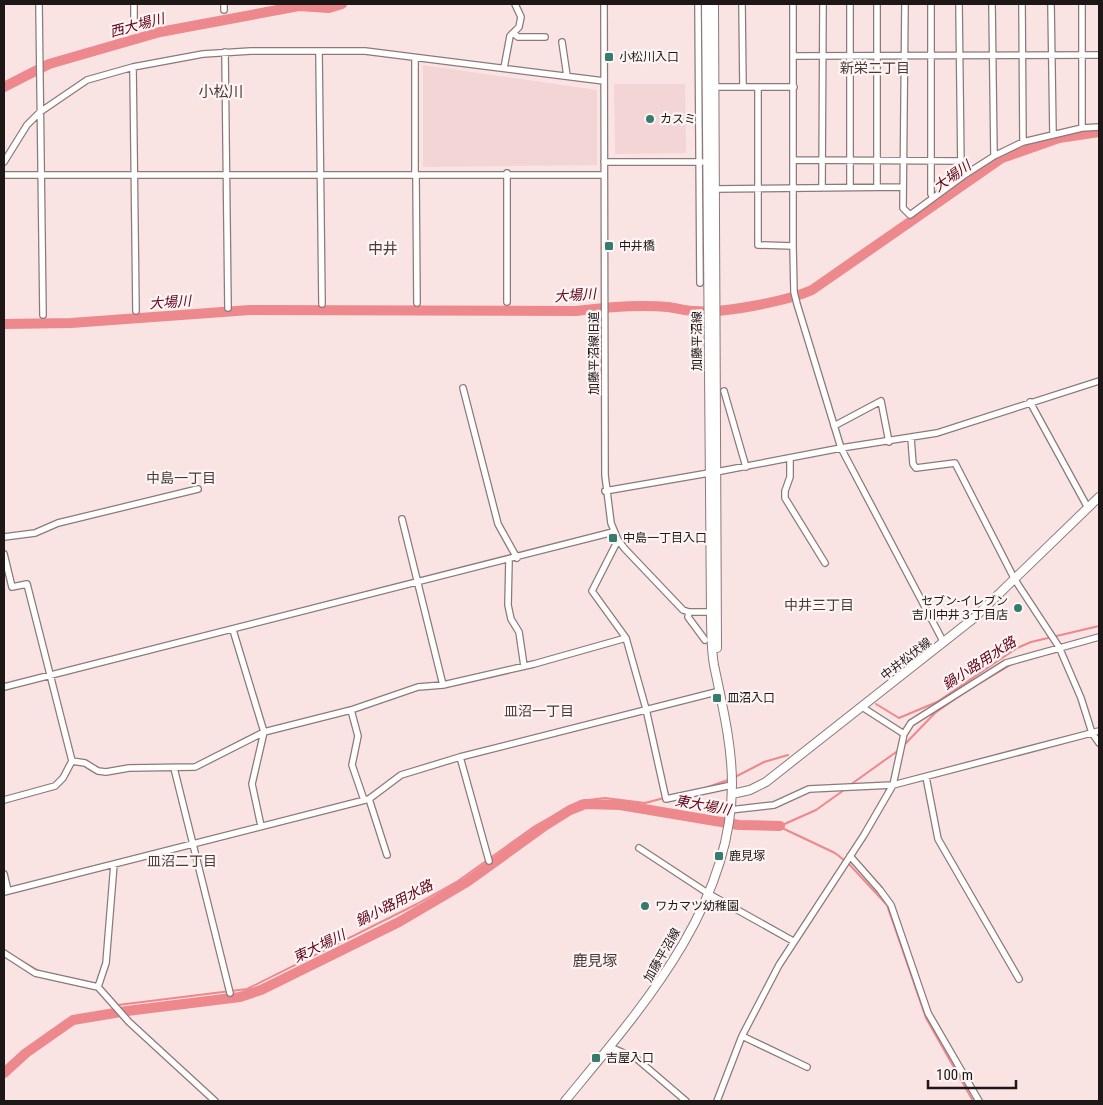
<svg xmlns="http://www.w3.org/2000/svg" width="1103" height="1105" font-family="'Roboto Condensed','Noto Sans JP',sans-serif">
<rect width="100%" height="100%" fill="#f9e3e3"/>
<path fill="#f3d5d5" d="M423 65 597 90V165L423 167Z
M614 84H685L686 153 615 154Z"/>
<g fill="none" stroke-linecap="round" stroke-linejoin="round">
<path stroke="#ed888c" stroke-width="2" d="M1048 654 1060 651
M983 681 1014 663
M876 704 899 718 937 702 1017 648 1031 642 1099 626
M904 745 935 713 962 694
M735 777 764 762 788 755
M850 785 899 750
M705 788 728 780
M780 826 816 810 844 790
M780 827 835 853 849 864 887 905 926 1018 973 1101
M13 956 39 971
M66 977 97 984
M101 987 118 1005 247 989 417 904 458 881 535 826 580 801 605 798 645 803 664 798"/>
<path stroke="#ed888c" stroke-width="10" d="M4 87 49 64 160 32 299 6 329 8 342 4
M4 324 71 323 250 310 576 311C606 307 637 304 668 307 677 308 686 311 695 311 722 314 787 301 812 290L1002 158 1059 138 1099 132
M4 1073 26 1053 73 1020 127 1011 240 997 261 990 399 922 467 882 546 825 570 810 585 804 620 805 739 825 780 826"/>
<defs>
<path id="minor" d="M39 4 43 315
M134 4V25
M224 4V10
M604 4 605 475 611 523 618 540 625 549 683 610 689 612H714
M698 4 700 283
M742 4 743 87
M793 4V246L794 292 797 304 841 448 944 643
M850 4V187
M877 4V186
M905 4 903 208 910 215 963 176 994 156 1023 142 1082 128 1099 127
M931 4V194L933 198
M959 4 961 170 963 176
M992 4 994 156
M1022 4 1023 142
M1051 4 1053 135
M1082 4V128
M513 33 518 37H545
M562 42 567 76
M225 52 228 308
M319 52 322 304
M794 56 1099 55
M415 58V175
M133 67 136 311
M504 68 510 36 519 27 521 17 515 4
M715 87H794
M758 87V245L793 246
M794 160 961 161
M4 162 27 125 40 112 87 80 133 67 203 54 251 51H365L604 81
M604 162H702
M507 173V302
M4 175H604
M416 175 417 303
M822 187 823 4
M715 189 903 187
M463 388 498 524 517 558
M724 391 746 467
M1030 402 1088 508
M834 426 881 401 889 442
M911 438 913 464 916 468 955 463 1015 580 1059 647 1081 698 1092 733 1099 743
M790 459V477L785 491V498L825 563
M716 472 841 448 937 433 1099 381
M605 491 709 473
M402 519 443 685
M4 537 35 533 58 523 198 489
M618 540 592 591 626 638 646 709 666 799 732 785
M4 554 12 587 27 584 72 761 63 778 55 786 4 800
M509 560 508 605 511 619 519 632 524 666
M689 612 688 617 705 640
M233 630 264 732 252 784 261 826
M4 687 613 532
M351 710 358 736 352 765 364 800
M904 734 911 723 1006 663 1099 637
M460 757 489 861
M72 761 85 763 98 771 106 772 129 768 195 767 264 732 351 710 418 687 443 685 534 664 626 638
M174 768 230 993
M926 777 938 839 1019 979
M369 799 387 855
M730 810 774 805 809 789 893 785 1099 731
M639 848 709 894 793 941
M850 856 880 890 891 905 928 1013 979 1101
M4 874 8 891
M4 892 369 799 401 775 460 757 720 691
M4 953 35 973 98 987 129 1022 215 1101
M98 987 106 963 114 864
M742 1036 807 1067
M610 1047 637 1059 686 1101
M717 1101 742 1036 779 965 864 835 893 785 904 734 862 707"/>
<path id="major" d="M714 4 717 648
M732 794 750 790 766 782 974 618 1099 497
M565 1101C639 1011 732 908 732 784 732 744 722 704 714 665 711 648 711 629 711 612L706 4"/>
</defs>
<use href="#minor" stroke="#8d7979" stroke-width="8"/>
<use href="#major" stroke="#8d7979" stroke-width="10"/>
<use href="#minor" stroke="#fff" stroke-width="5.5"/>
<use href="#major" stroke="#fff" stroke-width="8"/>
</g>
<g fill="#367b70" stroke="#fdf4f4" stroke-width="2">
<rect x="604" y="52" width="10" height="10" rx="2.5"/>
<circle cx="650" cy="119" r="5"/>
<rect x="604" y="241" width="10" height="10" rx="2.5"/>
<rect x="608" y="533" width="10" height="10" rx="2.5"/>
<circle cx="1018" cy="608" r="5"/>
<rect x="712" y="693" width="10" height="10" rx="2.5"/>
<rect x="714" y="851" width="10" height="10" rx="2.5"/>
<circle cx="645" cy="906" r="5"/>
<rect x="591" y="1053" width="10" height="10" rx="2.5"/>
</g>
<g text-anchor="middle" dominant-baseline="central" stroke-width="4.5" stroke-linejoin="round" paint-order="stroke">
<g font-size="12" fill="#1e1717" stroke="#fdf4f4" text-anchor="start">
<text x="619" y="57">小松川入口</text>
<text x="660" y="119">カスミ</text>
<text x="619" y="246">中井橋</text>
<text x="623" y="538">中島一丁目入口</text>
<text x="1008" y="601" text-anchor="end">セブン-イレブン<tspan x="1008" dy="14">吉川中井３丁目店</tspan></text>
<text x="727" y="698">皿沼入口</text>
<text x="729" y="856">鹿見塚</text>
<text x="655" y="906">ワカマツ幼稚園</text>
<text x="606" y="1058">吉屋入口</text>
</g>
<g font-size="12" fill="#1e1717" stroke="#fdf4f4">
<text transform="translate(697 341) rotate(-90)">加藤平沼線</text>
<text transform="translate(594 353) rotate(-90)">加藤平沼線旧道</text>
<text transform="translate(906 659) rotate(-38)">中井松伏線</text>
<text transform="translate(662 955) rotate(-60)">加藤平沼線</text>
</g>
<g font-size="14" font-style="italic" fill="#5e0016" stroke="#fdf4f4">
<text transform="translate(137 25) rotate(-15)">西大場川</text>
<text transform="translate(952 176) rotate(-35)">大場川</text>
<text transform="translate(575 295) rotate(-4)">大場川</text>
<text transform="translate(170 302) rotate(-4)">大場川</text>
<text transform="translate(979 663) rotate(-33)">鍋小路用水路</text>
<text transform="translate(703 805) rotate(10)">東大場川</text>
<text transform="translate(394 903) rotate(-27)">鍋小路用水路</text>
<text transform="translate(319 946) rotate(-26)">東大場川</text>
</g>
<g font-size="14" fill="#4b3a3a" stroke="#fdf4f4">
<text x="875" y="68">新栄二丁目</text>
<text x="181" y="478">中島一丁目</text>
<text x="819" y="605">中井三丁目</text>
<text x="539" y="711">皿沼一丁目</text>
<text x="182" y="861">皿沼二丁目</text>
</g>
<g font-size="15" fill="#4b3a3a" stroke="#fdf4f4">
<text x="221" y="92">小松川</text>
<text x="383" y="249">中井</text>
<text x="595" y="961">鹿見塚</text>
</g>
</g>
<rect width="1103" height="1105" fill="none" stroke="#1e1717" stroke-width="10"/>
<path d="M928 1080v8h88v-8" fill="none" stroke="#1e1717" stroke-width="2.5"/>
<text x="936" y="1080" font-size="15" fill="#1e1717" stroke="#fdf4f4" stroke-width="4" paint-order="stroke">100 m</text>
</svg>
